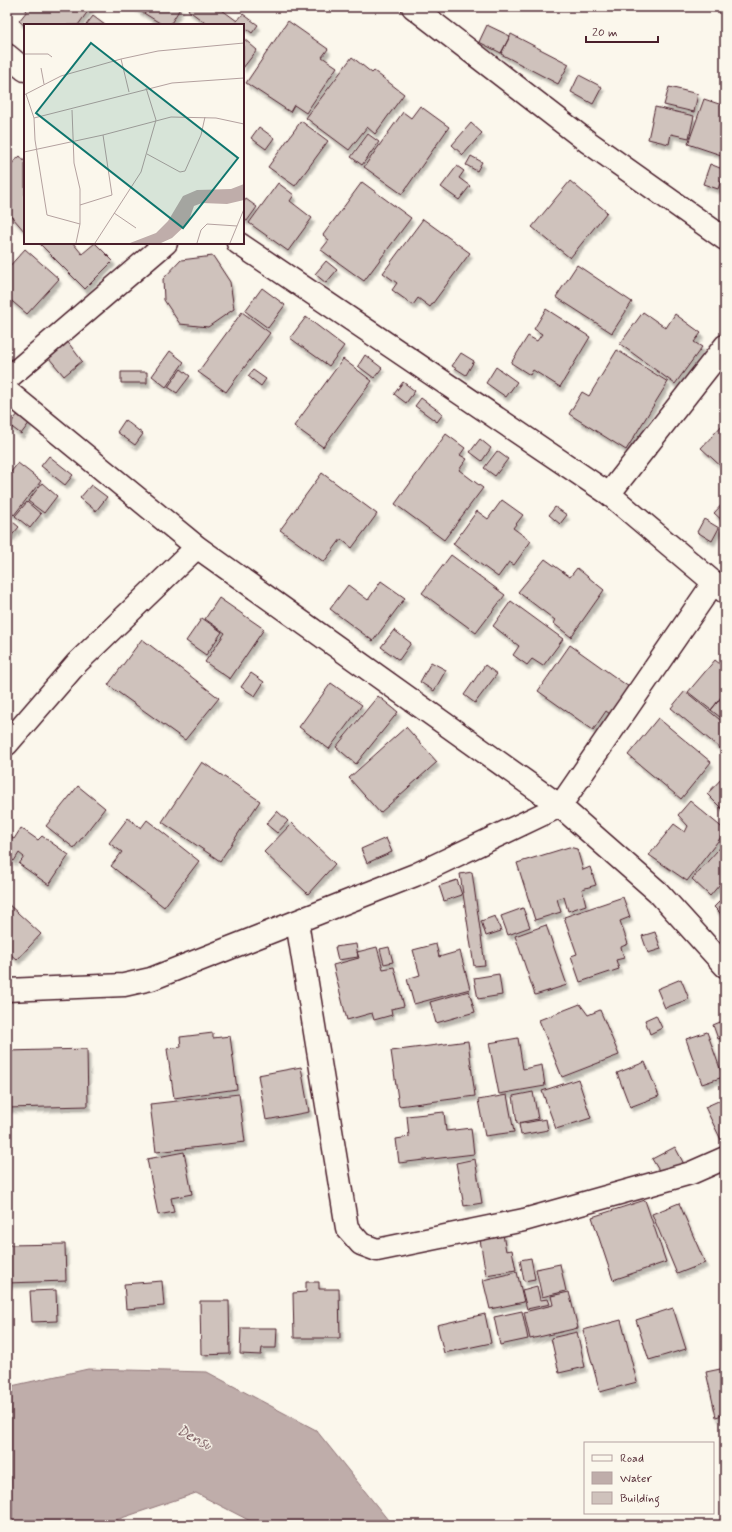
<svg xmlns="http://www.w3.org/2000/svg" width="732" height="1532" font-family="Mynerve,sans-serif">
<defs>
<filter id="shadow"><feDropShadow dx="2.5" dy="4.5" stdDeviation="1" flood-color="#0004"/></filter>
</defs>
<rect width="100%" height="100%" fill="#fbf7ec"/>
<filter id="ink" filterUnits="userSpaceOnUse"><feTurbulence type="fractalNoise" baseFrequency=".025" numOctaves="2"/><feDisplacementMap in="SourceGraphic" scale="8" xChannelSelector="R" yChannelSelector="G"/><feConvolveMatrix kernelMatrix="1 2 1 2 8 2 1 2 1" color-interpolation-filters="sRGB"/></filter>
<g filter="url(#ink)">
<path fill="#bfadaa" stroke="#907477" d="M88 1369 207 1372 316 1430 392 1525H258L196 1493 101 1525H7V1387Z"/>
<path fill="#cfc2bc" stroke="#4a1f2b" filter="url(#shadow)" d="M23 7H91L78 25 25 26 19 21 27 11Z
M134 7H181L170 25H163Z
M190 7H218L237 21 243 14 258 25 252 33 244 27 243 28V25H208L188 10Z
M93 16 105 25H86Z
M288 21 328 49 322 57 337 67 306 113 294 105 290 112 246 83Z
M487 25 510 36 501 53 479 42Z
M511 34 569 64 558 84 501 54Z
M243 38 257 50 243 68Z
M352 57 372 73 374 71 404 94 375 134 367 127 349 150 306 118Z
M579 75 602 87 593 104 571 92Z
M724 78H725V97L722 96Z
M669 87 698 94 694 112 664 105Z
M704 99 725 106V142L721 155 688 144Z
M420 106 449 127 402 194 364 167 403 112 411 118Z
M655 107 694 116 689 138 671 134 669 144 648 139Z
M301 121 328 141 295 186 268 167Z
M471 123 482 133 463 155 452 145Z
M259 127 274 138 266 149 251 138Z
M368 134 379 142 362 165 351 157Z
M20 156 25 162V232L7 211V168Z
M471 156 482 162 477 171 466 165Z
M710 164 725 170 718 189 703 184Z
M457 166 464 171 459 178 470 186 459 200 441 187Z
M570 181 607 212 570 258 532 227Z
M362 182 411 218 364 281 321 250 329 240 323 235Z
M278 183 294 195 290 201 312 218 288 251 249 223Z
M246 199 257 207 247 221 243 219V203Z
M423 219 470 253 430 307 418 298 413 305 392 290 397 283 383 273Z
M42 243H73L82 254 95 243 113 261 85 289 40 244Z
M25 249 59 279 27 314 7 297V269Z
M213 256 230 282 234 309 208 327 180 324 164 300 163 279 181 260Z
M326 261 337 270 326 283 315 274Z
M577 265 632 302 612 333 556 297Z
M262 288 285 305 268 328 245 311Z
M546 309 590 337 560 387 533 370 530 375 511 363 528 336 537 341 542 334 534 329Z
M242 312 270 333 226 392 198 372Z
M643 312 666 328 675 314 701 333 694 342 702 347 675 384 620 344Z
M306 317 344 346 329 366 290 338Z
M67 341 82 361 64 376 48 357Z
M617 350 668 382 626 450 569 414 582 392 589 396Z
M170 351 184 362 166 387 152 376Z
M461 353 474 361 466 375 452 366Z
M365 355 382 368 374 378 358 366Z
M343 359 372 381 323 447 294 426Z
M496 367 517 382 506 397 486 383Z
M181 369 190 376 177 393 168 387Z
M253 370 266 379 261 386 248 376Z
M121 372H147V383H121Z
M403 382 415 391 406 403 394 394Z
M421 398 443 414 437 422 415 406Z
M19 413 30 422 21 434 9 425Z
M125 420 143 434 135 445 117 432Z
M725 422V470L701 448Z
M446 434 465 448 460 455 467 459 459 470 483 488 444 540 395 504Z
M480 439 491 448 482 461 470 452Z
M497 451 508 459 495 476 484 468Z
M49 456 73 475 65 485 41 466Z
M18 463 41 481 14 515 7 509V477Z
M322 473 377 514 352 548 341 539 324 562 280 530Z
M42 483 57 496 44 513 28 501Z
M91 485 107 497 96 511 80 498Z
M502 500 523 515 513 528 531 541 514 565 509 562 498 577 453 544 477 511 488 519Z
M725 501V523L714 513Z
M27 502 41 514 30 528 15 516Z
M555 507 567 515 560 524 549 515Z
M7 517 19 527 7 541Z
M704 519 719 528 712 541 697 532Z
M451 555 505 595 476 633 422 593Z
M545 559 570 577 577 568 604 590 571 637 553 623 555 620 518 592Z
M381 581 405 598 373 641 330 609 348 585 368 600Z
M219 598 264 629 230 679 205 662 225 633 205 619Z
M511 601 563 639 543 666 532 659 527 665 513 655 519 646 493 626Z
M202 618 222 632 206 655 186 641Z
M394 630 411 643 399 660 381 647Z
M142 639 219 698 185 740 108 685Z
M570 645 629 687 610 714 606 711 593 730 538 691Z
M715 660 725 668V692L711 710 688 692Z
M431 662 446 670 434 691 420 682Z
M485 665 497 674 475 703 464 695Z
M251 673 264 682 255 696 241 687Z
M331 683 362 705 329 749 299 727Z
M685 691 725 724V743L721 749 671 708Z
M725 693V721L711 710Z
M378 696 398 712 356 764 336 747Z
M658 718 711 762 681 799 628 755Z
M406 727 437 762 380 813 349 778Z
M202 762 260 801 220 861 162 822Z
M724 776 725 777V812L707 794Z
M78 786 105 808 74 848 46 826Z
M690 801 725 830V832L687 881 649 855 674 824 685 832 688 826 678 815Z
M277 811 288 821 277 833 266 824Z
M128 818 141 828 147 820 199 861 164 907 111 866 122 852 109 843Z
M292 823 335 864 308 894 264 852Z
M21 828 38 840 42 836 69 855 49 885 19 864 24 857 19 853 14 861 7 856V834L14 839Z
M386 838 392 852 367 863 361 849Z
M725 842V878L710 896 692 879Z
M569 847 577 849 583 870 590 867 596 885 582 889 586 905 568 911 564 897 557 899 561 912 535 920 517 863Z
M472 872 485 965 474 966 460 874Z
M457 880 462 895 444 901 439 886Z
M725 896V918L714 907Z
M623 897 630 917 620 921 628 944 621 947 624 958 616 960 619 969 580 982 571 956 577 954 564 917Z
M7 903 41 934 17 960 7 951Z
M523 908 530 927 508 935 501 916Z
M495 916 501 931 486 936 481 921Z
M546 925 567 985 535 995 515 936Z
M655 932 661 949 648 953 642 936Z
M356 944 358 957 338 960 335 947Z
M436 944 439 957 460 951 470 989 414 1004 407 979 420 975 413 950Z
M377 947 383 969 394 967 404 1006 391 1009 392 1015 374 1020 372 1013 347 1020 333 965 359 958 357 952Z
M389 947 393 962 384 964 380 949Z
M499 974 502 995 478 999 474 978Z
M681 979 689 999 665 1008 657 989Z
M469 991 475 1012 436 1023 430 1002Z
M580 1004 588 1015 600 1010 619 1055 562 1077 539 1020Z
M656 1015 662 1028 650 1034 645 1020Z
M725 1020V1037L718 1039 713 1025Z
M707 1032 723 1077 702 1084 686 1039Z
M213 1033V1038L230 1036 237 1089 174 1098 167 1049 181 1047 180 1037Z
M518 1038 523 1069 542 1065 545 1086 499 1094 489 1043Z
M468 1041 475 1096 399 1106 391 1051Z
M87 1049 88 1106 7 1108V1051Z
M645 1062 659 1096 630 1107 617 1073Z
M301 1067 309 1112 266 1120 258 1075Z
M578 1079 591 1118 556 1129 542 1091Z
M533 1092 538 1119 517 1123 513 1096Z
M239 1094 245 1142 156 1152 150 1104Z
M507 1095 514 1132 485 1136 478 1100Z
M725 1098V1148L705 1107Z
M444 1112 446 1131 471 1128 474 1154 399 1163 396 1139 409 1137 407 1116Z
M546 1119 548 1130 521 1135 519 1124Z
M675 1147 685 1166 663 1177 652 1159Z
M184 1152 192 1194 171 1198 174 1212 158 1215 147 1159Z
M475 1159 482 1203 464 1206 456 1163Z
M645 1200 666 1262 613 1280 592 1217Z
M679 1203 705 1263 677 1274 652 1214Z
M502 1229 506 1251 512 1250 516 1270 486 1275 479 1234Z
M65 1244 66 1281 7 1283V1245Z
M531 1258 535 1279 524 1281 520 1260Z
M560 1264 566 1291 542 1297 536 1269Z
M517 1272 524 1302 490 1309 483 1280Z
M162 1281 164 1306 126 1309 124 1284Z
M306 1282H319V1289H339L340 1338H294L293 1293 306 1292Z
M537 1286 540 1300 548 1299 550 1304 527 1309 522 1290Z
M56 1290 57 1321 32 1322 30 1291Z
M569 1292 578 1328 530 1339 524 1312 553 1305 551 1296Z
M200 1301H229L230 1354 201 1355Z
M673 1308 686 1349 649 1360 636 1320Z
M522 1311 528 1339 500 1345 494 1317Z
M485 1314 491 1343 444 1353 437 1325Z
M621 1320 637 1382 600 1392 583 1330Z
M241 1328H277L276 1348H262L261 1355 240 1354Z
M577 1332 585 1367 559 1373 551 1338Z
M725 1368V1414L716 1417 706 1372Z"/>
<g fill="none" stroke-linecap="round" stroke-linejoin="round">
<defs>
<path id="minor" d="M413 7 588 142 725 239
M7 55 25 70
M238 243 609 494 725 592
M7 379 166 243
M7 391 197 547 560 806 658 892 725 966
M609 494 725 346
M7 744 77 663 197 547
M297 922 347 1228 361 1244 377 1250 524 1220 691 1173 725 1158
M7 990 124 985 151 979 415 875 560 806 714 582"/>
</defs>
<use href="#minor" stroke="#4a1f2b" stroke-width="25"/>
<use href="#minor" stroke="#fbf7ec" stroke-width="22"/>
</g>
</g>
<g text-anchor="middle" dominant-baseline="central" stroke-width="3" stroke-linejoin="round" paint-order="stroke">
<g font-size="15" font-style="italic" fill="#6d4a51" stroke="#fbf7ec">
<text transform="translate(194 1438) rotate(28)">Densu</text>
</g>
</g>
<g transform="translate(24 24)">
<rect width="220" height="220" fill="#fbf7ec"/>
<path d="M220 160V176L203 180 178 179 170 182 164 199 148 214 137 219H106L132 209 144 197 159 172 173 166 207 165Z" fill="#bfadaa"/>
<path fill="none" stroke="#b4a19f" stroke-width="1" d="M0 30H24L28 33M97 35 105 68M17 44 20 60M2 70 10 94 11 116 23 191 56 200M0 71 37 52 97 35 134 27 220 19M48 86 50 139 56 165V200L52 219M10 94 148 59 220 54M0 128 79 111 147 93 192 94 220 100M123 130 156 148 161 147 177 111 181 93M56 181 88 171 79 111M90 189 112 204M71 219 117 148 132 96 122 64M173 219 177 206 183 200 213 202M206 219 220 185"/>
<path fill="#0f766e" fill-opacity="0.15" stroke="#0f766e" stroke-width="2" d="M67 19 214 134 159 204 12 89Z"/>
<rect width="220" height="220" fill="none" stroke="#4a1f2b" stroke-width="2"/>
</g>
<rect width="732" height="1532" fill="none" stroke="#fbf7ec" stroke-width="24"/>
<rect x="12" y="12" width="708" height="1508" fill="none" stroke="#4a1f2b" stroke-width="1.5" filter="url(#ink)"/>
<rect x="584" y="1442" width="130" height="72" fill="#fbf7ec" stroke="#b4a19f"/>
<rect x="592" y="1455" width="20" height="6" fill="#fbf7ec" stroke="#b4a19f"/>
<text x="620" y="1462" font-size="12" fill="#4a1f2b">Road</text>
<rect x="592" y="1472" width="20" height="12" fill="#bfadaa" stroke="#b4a19f"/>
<text x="620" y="1482" font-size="12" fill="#4a1f2b">Water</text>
<rect x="592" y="1492" width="20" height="12" fill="#cfc2bc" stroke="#b4a19f"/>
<text x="620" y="1502" font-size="12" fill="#4a1f2b">Building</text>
<path d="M586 36v6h72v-6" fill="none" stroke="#4a1f2b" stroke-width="2"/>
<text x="592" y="36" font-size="12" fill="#4a1f2b" stroke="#fbf7ec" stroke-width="3" paint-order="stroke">20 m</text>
</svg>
